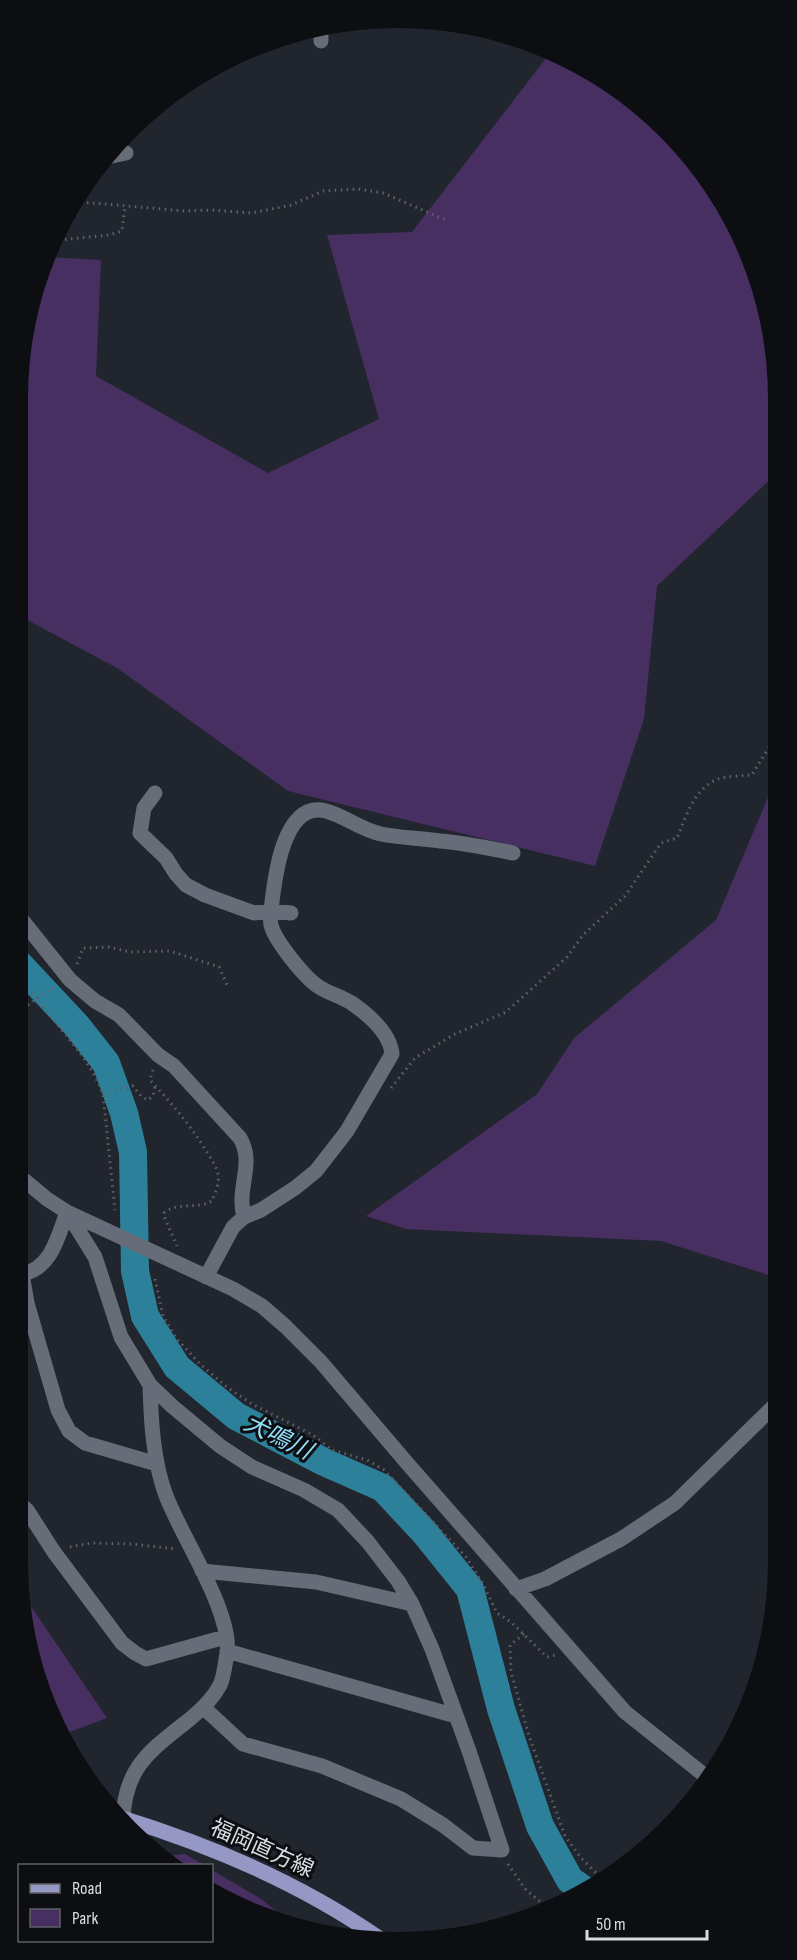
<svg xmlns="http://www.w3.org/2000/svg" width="797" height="1960" font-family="'Sofia Sans Condensed','Noto Sans JP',sans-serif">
<rect width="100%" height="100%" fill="#20252e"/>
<path fill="#472f62" d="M550 53 610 82 685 148 740 231 776 348V474L657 586 644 719 595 866 288 791 117 668 18 615V399L38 277 49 257 101 260 96 376 268 473 379 419 327 235 412 232Z
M777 776 778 1278 661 1241 406 1229 366 1216 537 1094 574 1038 716 920Z
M24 1596 107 1718 67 1733 38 1684Z
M185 1854 204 1865H177L166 1856Z
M212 1870 261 1899 284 1917 212 1892Z"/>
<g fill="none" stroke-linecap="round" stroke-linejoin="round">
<path stroke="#2d8099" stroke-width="28" d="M18 963 76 1025 106 1063 124 1113 133 1152 135 1271 145 1316 177 1367 236 1416 324 1462 383 1488 425 1533 470 1589 501 1709 540 1826 570 1880 583 1889"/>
<path stroke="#5f636b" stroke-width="3" stroke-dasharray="1.5 4.5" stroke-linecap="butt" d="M81 202 185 211 212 210 252 213 291 205 323 191 358 189 383 193 448 221
M59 240 109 235 122 231 125 206
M77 964 83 948 108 947 130 952 170 951 219 967 228 987
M18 981C33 993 44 1007 56 1023 74 1045 93 1067 103 1094L115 1210
M18 1012 56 985
M153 1070 150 1080C170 1102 189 1123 205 1149 210 1157 216 1165 218 1174 220 1183 215 1193 212 1201 196 1210 178 1201 164 1213L165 1219 177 1246
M391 1088 415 1058 455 1034 506 1012 567 957 583 935 625 896 661 843 677 838C686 817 694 788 718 779 727 776 741 776 752 775L777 734
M103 1094 133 1086 142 1097 148 1100 153 1096 155 1086
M155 1279 163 1316 177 1339 200 1364 228 1388 252 1404 313 1435 332 1450 367 1460 384 1470 466 1557 483 1584 497 1613 511 1622 547 1657 556 1655
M70 1547 91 1543 132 1544 176 1549
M524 1634 510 1645 511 1672 529 1736 565 1836 581 1858 596 1873 607 1879
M508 1864 526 1890 544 1905"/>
<path stroke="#676d78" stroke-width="15" d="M321 33V41
M107 157 126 153
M155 793 144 808 140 833 166 858 176 874 186 885 205 895 254 913 271 911C274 883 282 799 326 811 345 816 361 830 381 834 400 838 421 838 440 841 465 843 488 848 513 853
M18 915 70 980 95 1001 119 1015 158 1055 174 1066 240 1138C253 1160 241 1180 242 1203 242 1208 243 1213 244 1217
M18 1175 47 1199 67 1212 233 1289 262 1306 285 1326 321 1362 407 1463 625 1712 708 1778
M67 1212 95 1257 121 1337 150 1385 172 1406 220 1446 252 1467 304 1490 338 1510 368 1542 398 1581 412 1604 432 1649 469 1751 502 1850 473 1848 443 1825 401 1799 322 1766 243 1744 204 1708
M67 1212C58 1237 51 1269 22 1274L27 1303 58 1410 69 1431 85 1443 157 1464
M206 1277 233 1227 244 1217 261 1210 295 1188 316 1171 347 1131 392 1054C390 1033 370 1016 353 1004 343 997 330 994 319 987 305 978 275 941 271 925 270 921 271 915 271 911L291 913
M18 1502 27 1510 54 1552 122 1643 135 1653 146 1659 225 1637
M202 1571 316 1582 412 1604
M516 1589 545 1579 621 1539 675 1503 779 1401
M227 1651 456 1716
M123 1821C124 1767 151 1750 190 1719 201 1710 213 1699 220 1685 224 1677 225 1663 227 1654 233 1612 180 1535 165 1493 153 1459 151 1421 150 1385"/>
<path stroke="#9598c5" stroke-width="15" d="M119 1817C210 1845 300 1883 379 1938"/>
</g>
<g text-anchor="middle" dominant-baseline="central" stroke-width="6" stroke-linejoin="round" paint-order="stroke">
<g font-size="22" fill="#d9dce2" stroke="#0c0e12">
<text transform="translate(262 1849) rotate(24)">福岡直方線</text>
</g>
<g font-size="24" font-style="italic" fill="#92def8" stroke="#0c0e12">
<text transform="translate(278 1437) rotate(26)">犬鳴川</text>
</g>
</g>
<path d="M0 0H797V1960H0ZM398 28H398A370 370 0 0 1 768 398V1562A370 370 0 0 1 398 1932H398A370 370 0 0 1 28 1562V398A370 370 0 0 1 398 28Z" fill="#0c0e12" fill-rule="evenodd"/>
<rect x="18" y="1864" width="195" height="78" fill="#0c0e12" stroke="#5e6065" stroke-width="1.5"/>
<rect x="30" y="1884" width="30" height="9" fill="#9598c5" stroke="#5e6065" stroke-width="1.5"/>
<text x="72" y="1894" font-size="18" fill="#d9dce2">Road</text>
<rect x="30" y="1909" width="30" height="18" fill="#472f62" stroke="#5e6065" stroke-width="1.5"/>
<text x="72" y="1924" font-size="18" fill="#d9dce2">Park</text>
<path d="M587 1930v9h120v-9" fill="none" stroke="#d9dce2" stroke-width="3"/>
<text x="596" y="1930" font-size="18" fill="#d9dce2" stroke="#0c0e12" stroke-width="4.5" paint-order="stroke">50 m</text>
</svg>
